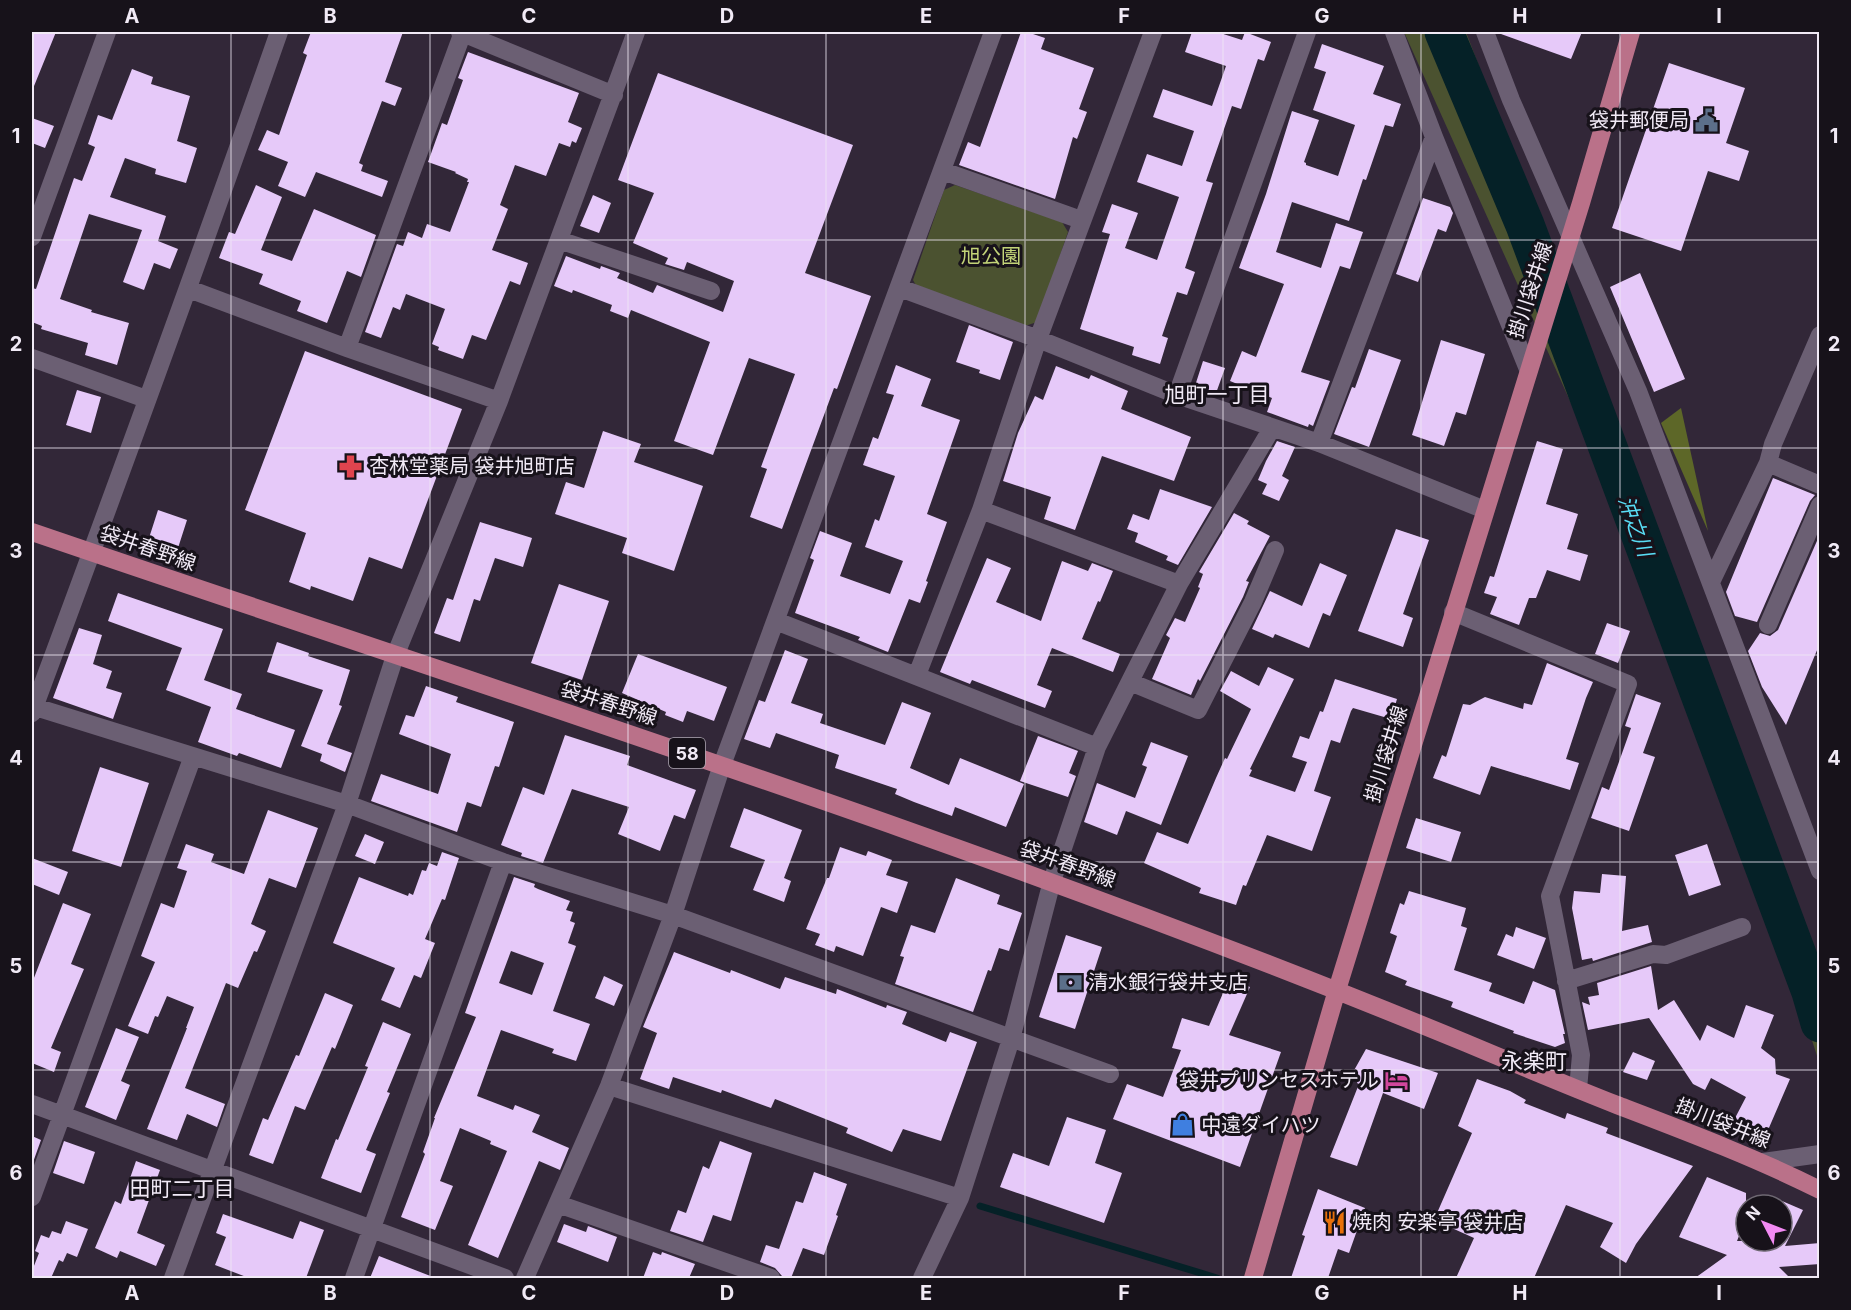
<svg xmlns="http://www.w3.org/2000/svg" width="1851" height="1310" font-family="Inter,'Noto Sans JP',sans-serif">
<rect width="100%" height="100%" fill="#322738"/>
<path fill="#4b5230" d="M1404 32H1466L1819 961V1062L1776 929 1593 452Z
M955 185 1062 222 1068 232 1037 322 1025 326 918 289 913 280 944 190Z"/>
<path fill="#5d6728" d="M1681 408 1708 531 1661 423Z"/>
<g fill="none" stroke-linecap="round" stroke-linejoin="round">
<path stroke="#052127" stroke-width="7" d="M1811 992 1820 982
M980 1206 1217 1278"/>
<path stroke="#052127" stroke-width="39" d="M1444 32 1525 225 1811 992 1820 1023"/>
</g>
<path fill="#e6c9f9" fill-rule="evenodd" d="M32 32H56L32 91Z
M311 32H403L385 82 402 88 395 106 382 101 359 163 363 165 361 171 388 181 382 197 316 172 305 197 278 186 288 162 258 150 267 130 279 135 307 55 303 53Z
M1021 32H1027L1045 38 1041 49 1094 68 1079 109 1087 112 1077 139 1073 137 1055 199 959 165 968 142 980 147Z
M1192 32H1217L1242 40 1245 32 1271 42 1264 61 1258 59 1241 109 1232 106 1206 181 1213 183 1185 268 1195 272 1187 295 1177 292 1162 336 1168 338 1160 364 1132 355 1134 347 1080 329 1110 234 1102 232 1112 204 1138 213 1125 248 1157 260 1179 197 1137 182 1147 154 1182 166 1194 131 1153 117 1163 89 1212 106 1226 66 1185 52Z
M1501 32H1582L1571 59 1501 34Z
M1322 44 1384 66 1373 94 1401 104 1393 127 1385 125 1366 180 1363 179 1349 221 1292 202 1276 252 1321 268 1336 223 1363 232 1350 269 1340 266 1301 372 1330 381 1313 426 1309 424 1308 427 1267 412 1272 398 1230 381 1242 351 1256 357 1284 284 1239 268 1266 194 1292 111 1319 120 1304 162 1306 163V165L1338 176 1355 125 1313 110 1326 72 1314 68Z
M468 52 579 93 568 122 582 128 576 143 572 141 570 147 559 143 546 176 515 165 500 205 508 209 492 250 528 263 520 285 510 281 486 340 472 335 463 359 438 350 439 347 432 344 445 309 406 294 400 310 393 307 381 338 365 332 397 244 403 246 408 232 422 238 427 224 450 232 469 182H467L468 179 455 173 456 172 428 162 442 123 447 125 463 80 458 78Z
M1669 63 1745 88 1726 143 1749 151 1739 181 1708 171 1681 251 1612 228Z
M132 69 153 77 151 84 190 96 177 141 197 148 186 183 155 174 156 169 125 158 110 197 166 216 158 241 178 249 170 269 154 263 144 290 123 282 142 230 89 214 60 299 92 310 91 312 129 323 117 365 85 355 88 343 41 329 42 326 32 322V288L36 289 74 178 82 181 95 147 88 144 98 115 112 120Z
M658 73 853 145 805 273 871 296 837 389 834 388 782 529 750 517 767 469 761 467 795 374 749 358 713 455 674 441 710 342 631 310 628 318 610 311 612 305 573 290 572 293 554 286 566 256 600 269 601 266 620 273 617 278 653 293 657 285 723 312 734 281 687 262 684 270 665 264 668 258 633 243 654 193 618 180Z
M32 118 54 126 45 148 32 143Z
M256 185 282 197 261 250 292 261 314 209 376 235 361 277 347 271 327 323 297 311 301 301 259 284 263 274 219 258 229 232 235 234Z
M593 195 611 203 599 233 580 226Z
M1423 198 1450 207 1453 213 1446 232 1438 229 1418 282 1396 274Z
M1640 273 1685 379 1654 392 1610 287Z
M969 325 1013 342 1000 380 979 373 980 370 956 362Z
M1441 340 1485 354 1466 415 1456 412 1444 446 1412 435Z
M1369 349 1401 360 1369 447 1334 434 1352 387 1355 388Z
M305 351 462 409 402 569 369 557 353 601 311 586 310 590 289 582 306 533 245 510Z
M1203 361 1225 368 1215 396 1194 389Z
M896 365 931 379 921 406 960 420 927 514 947 522 926 581 928 582 920 603 909 599 888 652 858 640 860 637 795 613 814 560 810 558 820 531 852 543 840 576 890 594 903 561 865 547 875 519 879 521 895 476 863 465 873 437 878 439 894 395 886 393Z
M1056 366 1089 379 1091 375 1128 391 1121 409 1191 437 1174 481 1102 456 1075 530 1044 519 1051 497 1003 481 1018 433 1035 396 1043 400Z
M77 390 101 397 91 433 66 425Z
M603 431 641 444 634 462 703 486 674 571 622 553 627 538 555 514 566 482 584 488Z
M1277 441 1295 447 1282 476 1289 480 1279 501 1262 494 1267 484 1258 480 1266 461Z
M1537 441 1563 449 1546 504 1578 514 1567 549 1588 555 1580 581 1547 570 1536 598H1529L1519 625 1490 614 1497 597 1484 593 1490 576 1494 577Z
M1773 478 1815 495 1810 501 1757 622 1735 616 1726 592Z
M1160 489 1212 507 1178 565 1166 560 1168 556 1135 542 1138 533 1127 529 1133 514 1149 520Z
M158 510 187 520 178 548 149 538Z
M1234 513 1249 521 1247 524 1270 536 1246 581 1249 582 1243 597 1200 681 1198 679 1191 695 1152 679 1170 638 1166 635 1175 618 1185 622 1200 588 1198 587 1203 574 1199 572Z
M480 522 532 538 523 567 495 558 480 601 474 599 460 642 434 633 447 598 453 600Z
M1396 529 1429 540 1403 614 1413 618 1403 647 1358 631Z
M1820 534V643L1786 725 1762 687 1748 651 1760 633 1770 636 1778 630Z
M987 558 1011 568 996 602 1041 621 1062 561 1088 571 1092 563 1113 571 1100 602 1098 601 1082 639 1120 654 1113 672 1052 648 1037 685 1052 691 1045 708 972 680 970 684 940 672Z
M1320 563 1347 575 1330 616 1323 613 1309 648 1275 634 1273 638 1252 629 1270 591 1302 606Z
M559 584 609 601 582 680 531 663Z
M118 593 223 629 204 680 242 694 236 709 295 730 281 768 239 753 237 756 198 742 211 707 166 690 182 648 108 621Z
M1607 623 1630 631 1618 663 1595 654Z
M79 628 102 635 93 664 112 671 106 688 122 693 113 719 53 698Z
M277 642 309 653 308 656 350 670 339 705 342 706 327 744 352 753 345 772 320 761 322 754 301 746 323 690 267 672Z
M785 650 808 659 791 703 823 714 820 723 885 745 902 702 931 713 910 768 949 785 960 758 1024 784 1006 827 955 807 952 816 914 802 895 794 897 789 835 768 839 755 776 733 770 748 744 739 759 700 765 702Z
M638 654 727 687 714 721 687 711 683 722 665 715 666 712 622 693Z
M1547 663 1593 682 1586 698 1566 759 1579 763 1570 790 1491 766 1480 795 1433 778 1442 755 1446 757 1463 704 1470 705 1485 697 1523 709 1524 703 1532 705Z
M1268 667 1294 679 1250 769 1252 770 1249 776 1295 792 1307 762 1292 757 1300 736 1309 739 1320 711 1323 712 1335 679 1397 699 1391 719 1353 708 1351 711 1340 743 1331 740 1314 791 1331 797 1312 851 1267 835 1246 886 1243 885 1236 905 1199 893 1201 888 1144 863 1157 832 1188 844 1216 778 1225 758 1227 759 1251 709 1220 691 1231 671 1259 686Z
M426 686 458 697 456 702 514 722 499 767 495 766 481 807 467 802 457 832 371 801 381 774 438 794 451 754 399 734 406 715 414 717Z
M1636 694 1661 703 1643 753 1655 757 1629 831 1591 818 1602 787 1609 790 1631 728 1625 726Z
M565 735 630 756 627 765 696 790 685 819 674 815 660 851 618 834 629 807 572 789 543 863 521 856 522 853 501 845 523 787 544 795Z
M1038 736 1078 751 1069 773 1076 776 1068 797 1020 781Z
M1151 742 1188 756 1161 825 1126 811 1117 835 1084 822 1097 783 1135 798 1147 767 1142 765Z
M100 767 149 783 121 867 72 851Z
M744 808 802 830 784 878 791 881 784 902 753 890 765 860 730 847Z
M268 810 318 828 296 888 269 878 251 924 266 931 257 952 254 951 238 988 226 983 185 1088 225 1104 217 1127 187 1114 177 1140 147 1129 187 1028H186L194 1007 167 996 158 1017 155 1016 148 1034 128 1026 155 962 141 956 161 903 174 908 187 871 177 868 186 844 214 854 211 862 244 874Z
M1416 818 1461 832 1451 862 1406 848Z
M365 834 384 842 375 864 355 856Z
M1707 844 1721 885 1689 896 1675 855Z
M840 847 866 856 868 851 892 860 886 875 908 882 897 913 881 907 863 956 836 946 834 952 815 945 820 934 806 929 827 878H829Z
M442 852 459 858 445 900 442 899 425 939 435 943 421 978 414 975 400 1008 381 1000 395 968 333 943 359 877 408 896 409 893 413 895 422 870 426 871 429 863 437 866Z
M32 858 68 872 59 895 32 884Z
M1602 874 1626 876 1622 931 1648 925 1652 942 1593 961 1592 958 1582 960 1572 908 1574 891 1600 893Z
M514 877 535 884 534 887 538 889 570 901 566 910 573 912 570 921 575 923 568 943 576 946 553 1011 590 1024 576 1061 552 1053 554 1049 501 1030 477 1096 513 1110 515 1105 540 1115 532 1132 569 1148 560 1170 539 1161 498 1258 468 1245 507 1151 490 1144 491 1141 460 1128 440 1181 453 1186 435 1230 401 1217 425 1154 423 1152 435 1118H434L476 1017 465 1013ZM511 951 544 963 532 995 499 983Z
M956 878 1000 895 997 904 1022 913 1009 951 999 948 991 971 988 970 973 1012 895 984 904 957 900 956 911 925 935 933Z
M1409 891 1466 908 1461 926 1467 928 1454 970 1492 983 1489 991 1524 1004 1533 981 1555 990 1565 1034H1563L1565 1043 1555 1047 1513 1033 1514 1031 1451 1007 1453 1002 1405 985 1407 981 1385 972 1397 936 1390 933 1400 903 1404 905Z
M63 903 91 914 71 964 84 969 51 1048 61 1052 54 1072 32 1063V983Z
M1516 927 1546 938 1534 969 1497 955 1506 934 1513 937Z
M1066 935 1102 947 1075 1029 1039 1017Z
M674 952 730 973 731 970 780 989 785 977 836 994 837 989 886 1008 887 1005 907 1012 902 1024 946 1042 950 1032 977 1042 941 1141 903 1129 892 1152 846 1133 848 1128 775 1099 771 1108 722 1090 721 1093 673 1077 669 1089 640 1079 657 1033 643 1027Z
M1651 966 1658 1010 1674 1000 1700 1041 1707 1025 1734 1038 1746 1005 1774 1015 1761 1048 1775 1059 1776 1074 1790 1079 1765 1137 1733 1122 1746 1097 1711 1078 1705 1090 1693 1084 1649 1018 1588 1030 1582 1002 1590 1005 1588 997 1599 995 1597 983Z
M604 976 623 985 614 1006 595 998Z
M1229 979 1250 987 1229 1035 1281 1052 1240 1167 1113 1119 1127 1084 1163 1097 1181 1050 1172 1048 1182 1018 1209 1026Z
M325 993 353 1005 335 1049 332 1047 305 1110 295 1106 273 1164 249 1155 263 1118 268 1120 296 1055 299 1056Z
M383 1022 411 1034 387 1092 390 1093 366 1150 376 1154 361 1193 321 1178 336 1139 338 1140 368 1067 365 1066Z
M116 1028 139 1037 121 1081 130 1085 116 1120 85 1107Z
M1366 1049 1438 1073 1424 1109 1383 1093 1357 1166 1330 1157 1359 1084 1357 1083 1359 1078 1352 1074Z
M1633 1052 1655 1061 1647 1080 1623 1072Z
M1477 1079 1510 1091 1526 1100 1524 1103 1565 1119 1567 1113 1608 1128 1606 1133 1693 1166 1636 1244 1626 1263 1600 1247 1613 1223 1566 1205 1534 1278H1456L1474 1238 1434 1220 1472 1133 1458 1126Z
M1067 1117 1106 1130 1095 1163 1122 1173 1104 1223 1000 1187 1013 1153 1049 1166Z
M32 1136 41 1140 32 1165Z
M64 1141 95 1152 84 1184 53 1173Z
M720 1141 752 1153 731 1221 713 1215 703 1242 670 1231 678 1210 686 1213 703 1166 709 1169Z
M136 1161 160 1170 137 1233 165 1245 156 1266 120 1251 117 1258 95 1248 115 1201 121 1204Z
M814 1172 847 1184 836 1215 838 1216 824 1255 803 1248 791 1278H788L782 1276 775 1268 760 1262 766 1245 779 1249 796 1201 803 1203Z
M1707 1177 1746 1193V1218L1737 1241H1782V1201L1803 1210 1785 1246 1820 1243V1264L1779 1267 1790 1278H1695L1727 1255 1679 1237Z
M1318 1189 1365 1208 1349 1253 1338 1249 1328 1278H1291L1305 1236 1302 1235Z
M223 1214 293 1239 300 1221 324 1230 306 1278H249L215 1265 226 1237 216 1233Z
M66 1221 88 1229 77 1257 67 1253 63 1262 59 1260 51 1278H32V1271L39 1253 35 1251 41 1235 49 1238 52 1231 61 1234Z
M564 1224 586 1232 588 1226 617 1237 608 1262 557 1242Z
M653 1252 661 1255 662 1252 695 1264 689 1278H643Z
M379 1256 433 1277V1278H370Z"/>
<g fill="none" stroke-linecap="round" stroke-linejoin="round">
<path stroke="#6b5f73" stroke-width="18" d="M460 32 614 95
M1153 32 1038 339 981 510 1179 584
M1394 32 1434 137 1528 369
M1485 32 1511 100 1638 391 1820 871
M943 171 1081 220
M32 237 107 32
M559 240 711 291
M900 288 1038 339 1177 395 1319 443 1485 510
M189 289 347 348 499 401
M1820 335 1773 444 1768 463 1820 485
M347 348 463 32
M32 358 146 399
M1177 395 1307 32
M1319 443 1434 137
M1711 582 1768 463
M1453 612 1628 684 1550 896 1581 1055 1578 1089
M776 621 1097 747
M1768 625 1820 505
M917 675 981 510
M1130 682 1198 710 1253 602 1275 550
M32 706 347 804 503 862 673 915 1110 1074
M32 713C116 487 199 260 279 32
M1566 981 1653 954 1666 955 1742 927
M609 1086 960 1198
M32 1104 505 1278
M1763 1162 1820 1154
M32 1197 193 756
M558 1204 771 1278
M173 1278 347 804 395 656 499 401 636 32
M354 1278 503 862
M525 1278 609 1086 673 915 722 765 993 32
M922 1278 960 1198 1011 1039 1052 881 1097 747 1179 584 1272 428"/>
<path stroke="#ba7189" stroke-width="18" d="M32 532C512 696 996 849 1466 1043 1516 1064 1566 1085 1617 1105 1685 1131 1754 1157 1820 1190
M1253 1278 1337 990 1581 203 1631 32"/>
</g>
<path fill="none" stroke="#f1eaf6" stroke-width="1.5" stroke-opacity="0.55" d="M231 32V1278M430 32V1278M628 32V1278M826 32V1278M1025 32V1278M1223 32V1278M1421 32V1278M1620 32V1278M32 240H1820M32 448H1820M32 655H1820M32 862H1820M32 1070H1820"/>
<defs>
<symbol id="civic-bare" viewBox="-9 -9 18 18"><path d="M-.6-6.5H3V-4.5H.6V-3L4-1V1h2V6H-6V1h2V-1L-.6-3ZM-1.2 2.5V6h2.4V2.5Z" fill="#5c6f8a" stroke="#17121a" stroke-width="2.5" paint-order="stroke"/></symbol>
<symbol id="pharmacy-bare" viewBox="-9 -9 18 18"><path d="M-2-6h4v4h4v4h-4v4h-4v-4h-4v-4h4Z" fill="#e0444e" stroke="#17121a" stroke-width="2.5" paint-order="stroke"/></symbol>
<symbol id="bank-bare" viewBox="-9 -9 18 18"><path d="M-6-4H6V4H-6ZM0-2.3a2.3 2.3 0 1 0 0 4.6a2.3 2.3 0 1 0 0-4.6Z" fill="#5c6f8a" stroke="#17121a" stroke-width="2.5" paint-order="stroke"/></symbol>
<symbol id="hotel-bare" viewBox="-9 -9 18 18"><path d="M-6-4.5h1.5V1H6V5H4.5V3h-9V5H-6ZM-4 0a1.8 1.8 0 1 1 3.6 0ZM.5 0V-2.5h3Q6-2.5 6 0Z" fill="#d1479c" stroke="#17121a" stroke-width="2.5" paint-order="stroke"/></symbol>
<symbol id="shop-bare" viewBox="-9 -9 18 18"><path d="M-5-2.5h2.3a2.7 3.5 0 0 1 5.4 0H5L5.5 6h-11ZM-1.5-2.5h3a1.5 2.3 0 0 0-3 0Z" fill="#3f7fe0" stroke="#17121a" stroke-width="2.5" paint-order="stroke"/></symbol>
<symbol id="restaurant-bare" viewBox="-9 -9 18 18"><path d="M-5-6h1v4h1v-4h1v4h1v-4h1v5L-1.5 .5V6h-2V.5L-5-1ZM5-6V6H3V1.5H1.5Q1.5-4 5-6Z" fill="#e8710a" stroke="#17121a" stroke-width="2.5" paint-order="stroke"/></symbol>
</defs>
<g fill-rule="evenodd">
<use href="#civic-bare" x="1690" y="104" width="33" height="33"/>
<use href="#pharmacy-bare" x="334" y="450" width="33" height="33"/>
<use href="#bank-bare" x="1054" y="966" width="33" height="33"/>
<use href="#hotel-bare" x="1380" y="1064" width="33" height="33"/>
<use href="#shop-bare" x="1166" y="1108" width="33" height="33"/>
<use href="#restaurant-bare" x="1318" y="1206" width="33" height="33"/>
</g>
<g text-anchor="middle" dominant-baseline="central" stroke-width="6" stroke-linejoin="round" paint-order="stroke">
<rect fill="#17121a" stroke="#b0a9b4" stroke-width="1.5" x="669" y="738" width="36" height="30" rx="4.5"/>
<g font-size="18" font-weight="bold" fill="#f1eaf6">
<text x="687" y="753">58</text>
</g>
<g font-size="20" fill="#f1eaf6" stroke="#17121a" text-anchor="start">
<text x="1689" y="120" text-anchor="end">袋井郵便局</text>
<text x="369" y="466">杏林堂薬局 袋井旭町店</text>
<text x="1088" y="982">清水銀行袋井支店</text>
<text x="1379" y="1080" text-anchor="end">袋井プリンセスホテル</text>
<text x="1201" y="1125">中遠ダイハツ</text>
<text x="1352" y="1222">焼肉 安楽亭 袋井店</text>
</g>
<g font-size="20" fill="#c3d478" stroke="#17121a">
<text x="991" y="256">旭公園</text>
</g>
<g font-size="20" fill="#f1eaf6" stroke="#17121a">
<text transform="translate(1530 290) rotate(-72)">掛川袋井線</text>
<text transform="translate(148 548) rotate(19)">袋井春野線</text>
<text transform="translate(609 703) rotate(18)">袋井春野線</text>
<text transform="translate(1386 754) rotate(-73)">掛川袋井線</text>
<text transform="translate(1068 864) rotate(20)">袋井春野線</text>
<text transform="translate(1723 1123) rotate(22)">掛川袋井線</text>
</g>
<g font-size="21" fill="#f1eaf6" stroke="#17121a">
<text x="1217" y="394">旭町一丁目</text>
<text x="182" y="1188">田町二丁目</text>
</g>
<g font-size="21" font-style="italic" fill="#58dcf4" stroke="#17121a">
<text transform="translate(1636 526) rotate(70)">沖之川</text>
</g>
<g font-size="22" fill="#f1eaf6" stroke="#17121a">
<text x="1534" y="1061">永楽町</text>
</g>
</g>
<rect width="1851" height="1310" fill="none" stroke="#17121a" stroke-width="66"/>
<g transform="translate(1764 1223) rotate(312)"><circle r="28" fill="#17121a" stroke="#6e6872" stroke-width="1.5"/>
<path d="M0-4.5L10 22L0 15L-10 22Z" fill="#f28af3"/>
<text y="-9" font-size="16" font-weight="bold" text-anchor="middle" fill="#f1eaf6">N</text>
</g>
<rect x="33" y="33" width="1785" height="1244" fill="none" stroke="#f1eaf6" stroke-width="2"/>
<g font-size="20" text-anchor="middle" font-weight="bold" fill="#f1eaf6">
<text x="132" y="23">A</text>
<text x="330" y="23">B</text>
<text x="529" y="23">C</text>
<text x="727" y="23">D</text>
<text x="926" y="23">E</text>
<text x="1124" y="23">F</text>
<text x="1322" y="23">G</text>
<text x="1520" y="23">H</text>
<text x="1719" y="23">I</text>
<text x="16" y="143">1</text>
<text x="1834" y="143">1</text>
<text x="16" y="351">2</text>
<text x="1834" y="351">2</text>
<text x="16" y="558">3</text>
<text x="1834" y="558">3</text>
<text x="16" y="765">4</text>
<text x="1834" y="765">4</text>
<text x="16" y="973">5</text>
<text x="1834" y="973">5</text>
<text x="16" y="1180">6</text>
<text x="1834" y="1180">6</text>
<text x="132" y="1300">A</text>
<text x="330" y="1300">B</text>
<text x="529" y="1300">C</text>
<text x="727" y="1300">D</text>
<text x="926" y="1300">E</text>
<text x="1124" y="1300">F</text>
<text x="1322" y="1300">G</text>
<text x="1520" y="1300">H</text>
<text x="1719" y="1300">I</text>
</g>
</svg>
